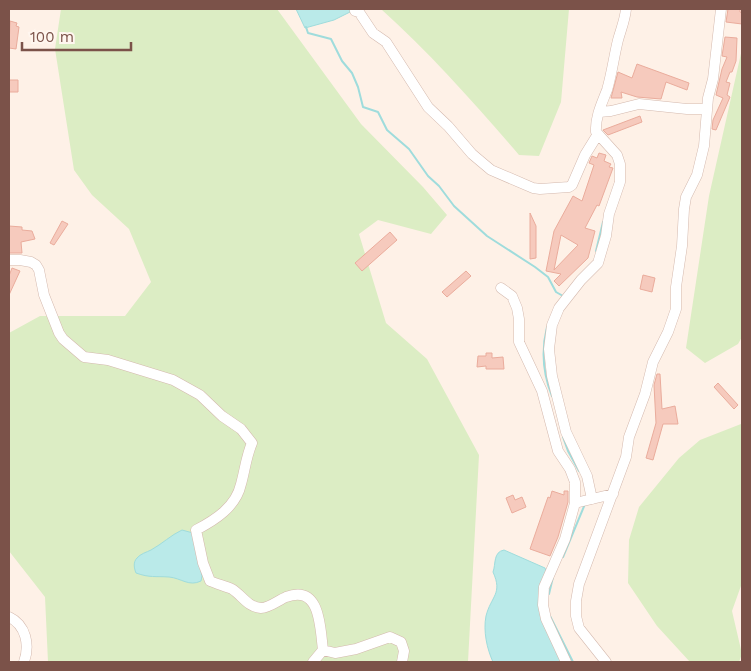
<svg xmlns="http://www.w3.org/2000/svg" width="751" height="671" font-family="'Work Sans',sans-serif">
<rect width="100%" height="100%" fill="#fef1e7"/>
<path fill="#dcedc4" d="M61 9H277L361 124 423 187 447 215 431 234 378 220 359 234 386 323 427 359 479 455 468 662H48L45 597 9 551V333L40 316H125L151 282 129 229 92 195 74 170 55 49Z
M381 9H569L561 102 539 156 519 155C475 104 431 54 381 9Z
M742 49V337L738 344 705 363 686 348 709 196Z
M741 424 742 583 732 611 742 654 739 662H690L657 626 628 583 629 540 639 507 679 458 700 440Z"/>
<path fill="#baeae9" stroke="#9fdcdc" d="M296 9H349L351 10 350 12 334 20 305 28Z
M182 530 193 533 202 576 201 581C189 587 181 578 169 577 155 576 150 578 136 573 134 568 133 562 137 558 140 554 147 552 151 550 162 544 171 535 182 530Z
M504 550 545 568 546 571 539 594 564 662H493C487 649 483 631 486 616 491 596 503 594 493 572 496 564 493 552 504 550Z"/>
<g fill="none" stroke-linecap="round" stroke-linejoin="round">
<path stroke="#9fdcdc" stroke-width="2" d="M306 27 308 33 331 39 342 61 352 73 358 87 363 107 378 112 387 130 409 149 428 176 439 186 454 206 487 236 535 267 548 277 556 292 563 296
M596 251 603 222
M547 327C541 351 543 374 552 396
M563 437 568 451 579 471
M563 557 585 504
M549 594 553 577
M550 616 573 662"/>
</g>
<path fill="#f6cabd" stroke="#eaac9c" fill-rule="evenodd" d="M728 9H740V12L742 13V24L726 22Z
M10 21 17 23 16 26 19 27 16 49 9 48Z
M725 37 737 38 736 61 732 72H730L726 82 730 83 727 95 730 97 716 130 712 129 713 120 723 98 716 95 722 69 727 57 722 56Z
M637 64 689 83 687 90 666 82 661 99 637 97 621 92 622 98H611L618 72 632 78Z
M9 80H18V92H9Z
M640 116 642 122 608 135 603 130Z
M599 153 606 155 604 161 611 164 609 167 613 168 599 206 597 205 585 228 595 231 588 258 559 286 554 281 561 274 546 271 554 231 573 196 582 201 594 165 589 163 592 156 597 158ZM561 235 578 245 554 270Z
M530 213 536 226V258L530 259Z
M62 221 68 224 54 245 50 243Z
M9 226 22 227V230L32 231 35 239 21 242 22 253H9Z
M390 232 397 240 362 271 355 263Z
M12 268 20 271 9 295V276Z
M466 271 471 276 447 297 442 292Z
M643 275 655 278 652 292 640 289Z
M486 353H492V358L503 357 504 369H486V366L477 367 478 356H486Z
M657 374H660L662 409 675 406 678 424H663L653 460 646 458 656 423 654 385Z
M718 383 738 405 734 409 714 387Z
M552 491 564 495V491H568V502L558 537 550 556 530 549 548 497 550 498Z
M513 495 515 500 522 497 526 507 512 513 506 498Z"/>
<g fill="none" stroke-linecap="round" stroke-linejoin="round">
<defs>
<path id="minor" d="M355 11 359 12 373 33 386 42 428 107 448 126 472 154 491 170 533 188 540 189 569 187 572 185 585 155 598 134 596 132C595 117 602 103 607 90 612 73 614 56 618 40 621 29 625 20 626 9
M599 112 611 111 639 104 687 109H707
M9 260H20L31 262 36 265 39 270 44 295 59 333 63 339 84 357 108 360 173 380 200 395 222 416 241 429 252 443C246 457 245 470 241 484 236 507 215 520 196 530L203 563 210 581C217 584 225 586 232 589 242 595 247 607 261 608 269 608 279 600 286 597 321 584 320 628 323 650L313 662
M501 288 512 296 517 308 519 319V342L542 391 558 451 570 469 575 482V503L565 539 544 587 543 605 546 619 566 662
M592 499 587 476 566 432 552 376 549 349 552 325 559 308 581 280 598 263 606 236 609 214 620 182V164L617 155 598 134
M575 503 613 494
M9 617C26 625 30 645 24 662
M323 650 335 653 356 649 390 637 401 642 404 651 402 662
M606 662 579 628 576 616V601L579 584 626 457 629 437 645 394 653 362 668 332 676 309V287L682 246 684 209 686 197 697 175 704 146 708 98 713 79 721 9"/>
</defs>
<use href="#minor" stroke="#d4b9ae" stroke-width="11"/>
<use href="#minor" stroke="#fff" stroke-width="10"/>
</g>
<rect width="751" height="671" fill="none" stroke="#7b5249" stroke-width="20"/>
<path d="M22 42v8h109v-8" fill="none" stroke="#7b5249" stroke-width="2.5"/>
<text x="30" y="42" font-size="15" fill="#7b5249" stroke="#fff6ef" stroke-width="4" paint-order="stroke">100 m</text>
</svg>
